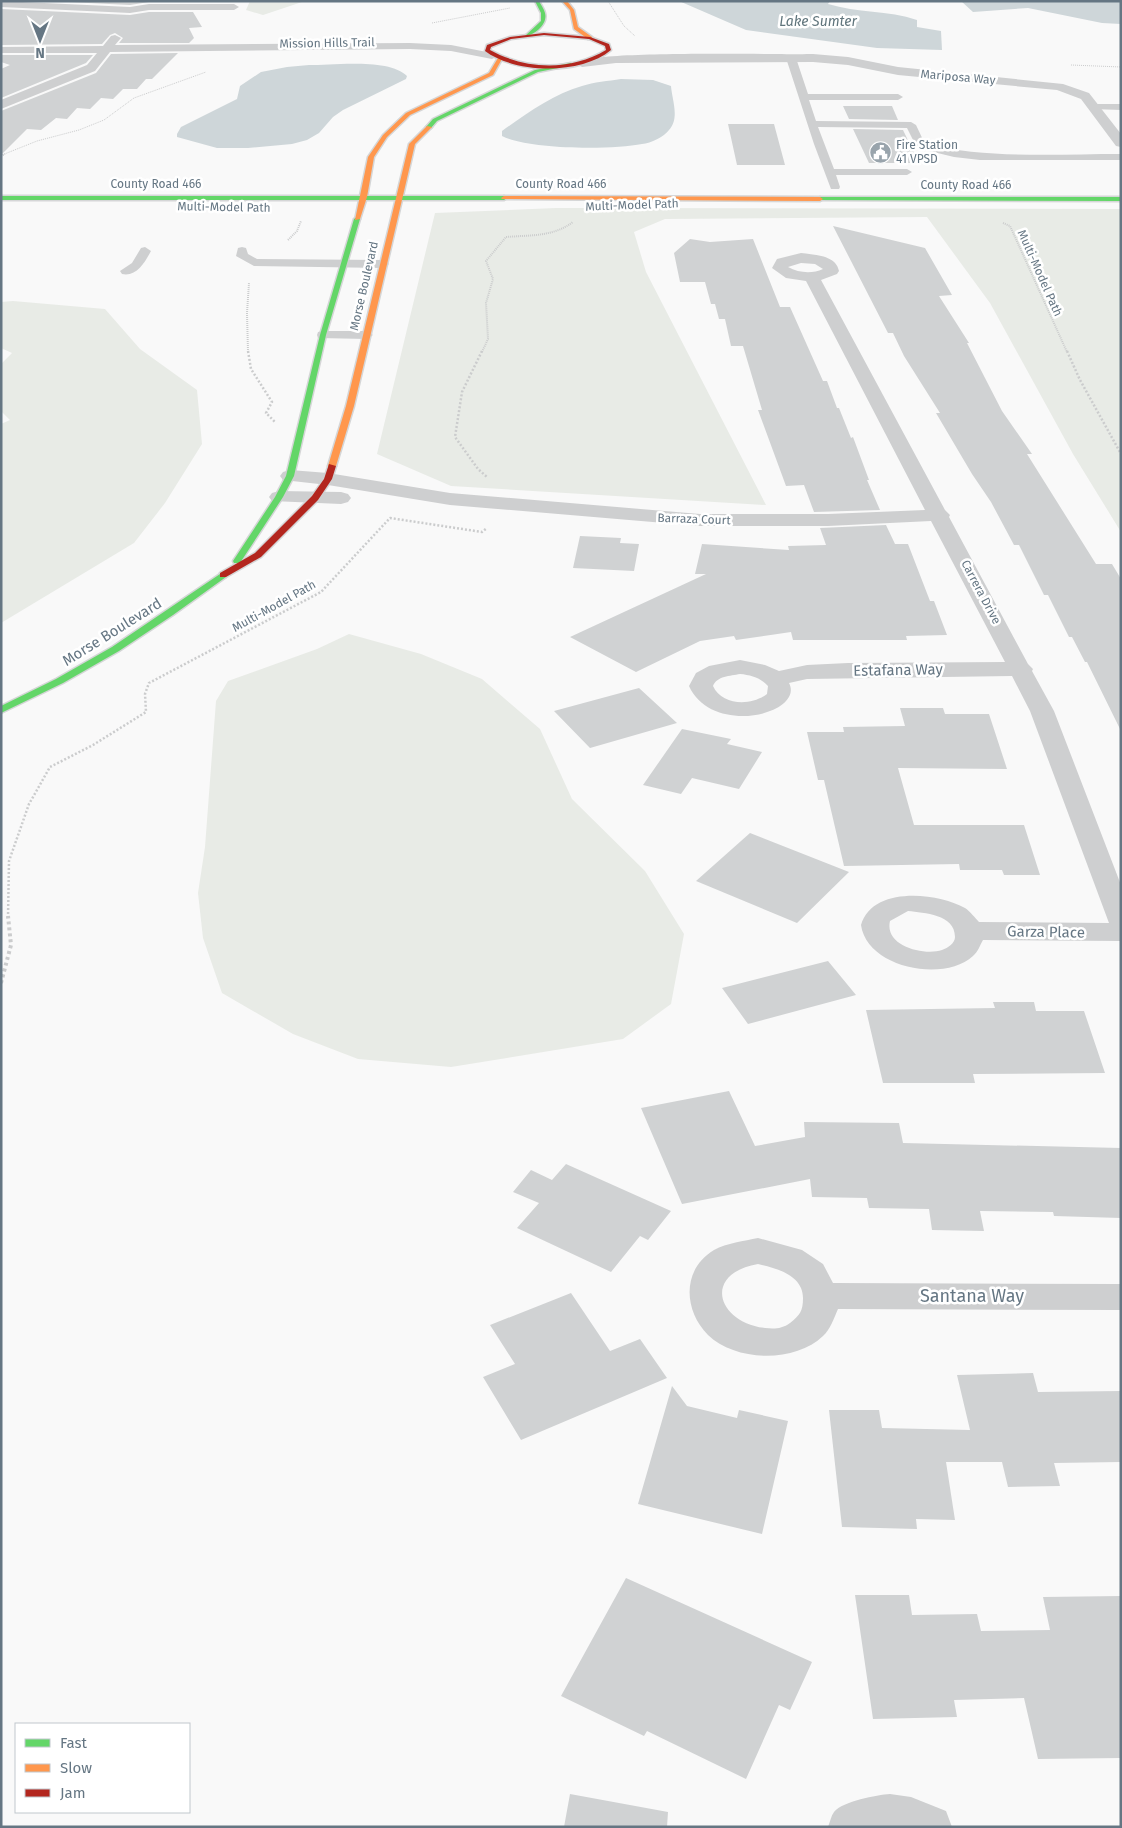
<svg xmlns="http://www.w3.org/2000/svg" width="1122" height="1828" font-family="'Fira Sans',sans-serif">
<rect width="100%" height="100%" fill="#f9f9f9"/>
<path fill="#e8ebe6" d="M250 1H305L263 15 246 10Z
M556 208 1121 209V532L1073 454 990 303 927 217 665 219 634 232 646 272 766 505 451 486 377 454 435 213Z
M13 301 105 309 140 349 197 390 202 444 165 503 134 543 1 623V424L10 420 1 411V364L12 353 1 348V302Z
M349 634 421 654 482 679 540 729 572 799 645 871 684 934 671 1004 623 1039 451 1067 358 1059 293 1034 222 993 203 938 198 893 205 847 216 701 228 681 317 649Z"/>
<path fill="#ced6d9" d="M679 1H830L828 4C857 13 888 10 917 20V27L941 31 942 50 877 48 746 30Z
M961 1H1121V24L1102 23 1028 8 973 12Z
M309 65C333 65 390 58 407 76L406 79 343 110 333 117 319 133 307 140 292 144 248 148H217L177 137V134L181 127 237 99 240 86 261 72 287 67Z
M621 79 653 80 671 86C672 100 680 118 669 130 664 137 651 143 642 144 612 150 529 150 502 136V131C526 114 553 94 582 86 594 82 608 81 621 79Z"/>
<path fill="#d0d2d3" d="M47 1H186L187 2H149L130 5Z
M1 9 130 15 149 12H193L202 27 189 28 194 38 189 43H119L123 38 115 33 110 35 102 44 1 45Z
M178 53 152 79H146L137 89H123L113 99 101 98 90 109 77 108 67 119 56 118 41 130 27 129 1 155V111L96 73 111 54Z
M1 55H93L86 63 1 98V69L10 65 1 62Z
M843 106H892L898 120 849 119Z
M728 124H774L785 165H737Z
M853 129 903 130 919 163H869Z
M833 226 925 248 952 295 939 296 969 343H967L1002 411 1032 454H1027L1096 564H1112L1121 579V731L1087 662H1085L1072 637H1069L1048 595H1044L1019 545H1014L991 502 972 474 936 413H940L904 356 893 333H888Z
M690 239 710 242 753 239 780 307H790L823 381H827L837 408H839L851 438 853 437 869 480H867L880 510 814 512 804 485 786 486 758 410H762L743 346H731L725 319H719L715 304H711L705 282H680L674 253Z
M886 525 895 544H908L930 601H934L947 635 906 636 907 640H793L791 632 736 640 734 636 700 641 636 672 570 637 706 574H695L702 544 789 550 788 546 826 545 820 528Z
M580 536 621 538 620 543 639 544 634 571 573 568Z
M639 688 677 723 590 748 554 711Z
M900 708H943L945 714H989L1007 769 898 768 914 825H1024L1040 875H1004L1002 870H960L959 864 844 866 824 780H818L807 732H844L843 727 905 726Z
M682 729 731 739 727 744 762 752 739 789 692 778 681 794 643 785Z
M750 833 849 872 797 923 696 881Z
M828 961 856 995 748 1024 722 988Z
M993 1002H1034L1036 1011H1084L1105 1073 973 1074 975 1083H883L866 1010 995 1008Z
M729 1091 755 1146 805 1137 804 1122 899 1123 903 1143 1121 1148V1218L1054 1216 1053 1212 980 1211 984 1231 932 1230 929 1209 869 1208 867 1198 812 1197 810 1179 682 1204 641 1108Z
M566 1164 671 1211 648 1240 640 1236 611 1272 517 1228 539 1203 513 1192 531 1170 552 1180Z
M571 1293 610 1351 640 1339 667 1378 521 1440 483 1377 515 1364 490 1325Z
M1033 1373 1038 1392 1121 1391V1462L1054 1463 1060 1486 1008 1487 1002 1462H946L955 1520 916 1519 917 1529 842 1527 829 1410H879L882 1428 970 1430 957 1375Z
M672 1386 687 1406 737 1418 739 1410 788 1421 762 1534 638 1504Z
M626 1578 812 1662 790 1710 779 1705 746 1779 647 1731 644 1736 561 1696Z
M855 1595H909L912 1615 977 1614 981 1631 1050 1630 1043 1597 1121 1596V1758L1038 1759 1024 1698 954 1700 957 1717 873 1719Z
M570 1794 668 1812 667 1827H564Z"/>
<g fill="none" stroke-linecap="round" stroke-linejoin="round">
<defs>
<path id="fast" d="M535 1H539C541 5 544 9 545 13 548 24 535 35 525 36L541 21V13Z
M571 63 573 65 538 72 437 121 431 128 426 127 433 119 535 70Z
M1 196H504L507 198 504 200H1Z
M820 197H1121V201L818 200 817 199Z
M357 217 360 219 326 335 294 476 283 497 240 563H234L233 561 275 497 286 476 320 335 354 219Z
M223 572 226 573V577L173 615 119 651 63 683 1 713V706L56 679 112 647Z"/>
<path id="slow" d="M562 1H567L574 10 578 27 592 37V39H588L574 29 570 10Z
M498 58 502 59 493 75 410 115 387 137 374 157 367 197 360 219 355 220 368 157 383 135 406 113 489 73Z
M427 126 432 127 415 144 354 406 336 466 329 468 328 466 346 406 409 144Z
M504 196 820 197 823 199 820 201 502 199 501 198Z"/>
<path id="jam" d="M544 33 590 37 609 44 611 50C581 75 516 74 485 51L487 45 510 37ZM544 35 589 39 605 46 606 50C571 71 526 70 490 50L491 47 511 39Z
M329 464 336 466 332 479 318 500 261 557 226 577H220V573L255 553 312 496 324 479Z"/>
</defs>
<use href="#fast" stroke="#d5d6d7" stroke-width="3"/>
<use href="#slow" stroke="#d5d6d7" stroke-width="3"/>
<use href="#jam" stroke="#d5d6d7" stroke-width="3"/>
<path stroke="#cbcccd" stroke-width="1" stroke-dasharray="1 1" stroke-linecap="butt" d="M608 1 624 26 635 36
M432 23 510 8
M1071 65 1121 67
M2 155 37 141 79 130 104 120 134 98 206 72"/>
<path stroke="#cbcccd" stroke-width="2" stroke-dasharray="1 1" stroke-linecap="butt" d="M1 156 5 154
M1003 223 1010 226 1067 352
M288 240 297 231 301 221
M248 352 247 313 249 283
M482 352 488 339 486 303 493 279 486 261 506 237C530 235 553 237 573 222"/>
<path stroke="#cbcccd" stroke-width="2.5" stroke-dasharray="2 2" stroke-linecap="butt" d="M248 351 251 369 272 402 266 413 275 422
M482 351 462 392 455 437 478 469 487 477
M1067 351 1080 380 1121 454
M8 918 9 861 29 804 50 767 93 745 146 712 145 694 149 683 321 592 390 518 482 532 487 528"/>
<path stroke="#cbcccd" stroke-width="4" stroke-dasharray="3 3" stroke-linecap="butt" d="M1 983 11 945 8 916"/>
<path fill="#cecfd0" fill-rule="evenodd" d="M791 55 796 58 808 94H898L903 97 898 100H809L816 121 911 122 916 125 925 144C989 159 1056 154 1121 154V160H980L954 157 917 148 907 128 818 127 834 169H907L912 172 907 175H836L840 187 839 189H831L814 144 786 58Z
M1095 104H1121V110L1092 109V105Z
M145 247 151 251C145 262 137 277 122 274L120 271 132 263 141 248Z
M242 247 246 248 248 254 257 259 383 260 389 264 383 268 254 266 236 256 238 248Z
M323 331H367L373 335 367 339 318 338 317 335 318 332Z"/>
<path fill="#cecfd0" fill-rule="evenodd" d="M1 1 130 7 149 4H234L239 7 234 10H149L130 13 1 7Z
M115 35 121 38 115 45 410 43 451 45 492 53 498 56 492 59 451 51 410 49 110 52 95 71 1 109V100L87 65 97 53H1V47L103 46 111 36Z
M813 54 848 57 898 67 1063 84 1089 93 1121 134V147L1116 146 1081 99 1057 90 898 75 848 65 813 62 616 63 582 67 576 63C588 50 782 55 813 54Z
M801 253C815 255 836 255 839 271L837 274 821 280 945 510 950 515 949 517 1028 664 1033 669 1032 671 1054 711 1121 885V941L983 940C980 945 978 952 973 956 944 983 867 968 861 925 872 886 937 892 965 908 970 911 975 918 979 922L1109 923 1030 711 1012 676 807 679 789 683C805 714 712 737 689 686L696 673 709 666 740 660 765 665 779 671 807 665 848 663 1005 662 931 521 828 526H700L450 505 328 485 283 480 280 476 283 472 290 470 328 473 450 493 700 514H828L925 510 806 281 786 278 772 268 777 259ZM801 263 815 264 823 269C812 274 799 273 788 267ZM740 674C751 675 761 678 768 686L767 694C752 706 722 706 713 686 717 676 730 676 740 674ZM908 911C924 913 955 914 955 937 955 943 948 948 942 950 924 956 884 946 890 921Z
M279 491 341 492 348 494 351 498 348 502 341 504 272 501 269 497 272 493Z
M758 1238 802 1250 823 1264 833 1283 1121 1284V1310L838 1309C834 1318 830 1330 823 1336 795 1363 736 1362 708 1335 683 1310 682 1269 714 1250 727 1243 744 1241 758 1238ZM758 1264C776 1268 803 1275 803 1298 803 1311 800 1315 790 1323 782 1329 774 1329 765 1328 717 1322 702 1274 758 1264Z
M890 1794 911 1797 946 1811 952 1827H828C830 1822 831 1816 834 1812 843 1801 877 1795 890 1794Z"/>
<use href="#fast" fill="#63d668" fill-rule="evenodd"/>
<use href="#slow" fill="#ff974d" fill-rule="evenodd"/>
<use href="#jam" fill="#b3261e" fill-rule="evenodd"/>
</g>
<defs>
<symbol id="civic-disc" viewBox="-11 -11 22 22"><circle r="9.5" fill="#99a4ac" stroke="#fff"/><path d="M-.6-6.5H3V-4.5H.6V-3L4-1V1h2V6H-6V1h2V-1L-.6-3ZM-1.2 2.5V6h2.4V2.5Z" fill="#fff"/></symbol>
</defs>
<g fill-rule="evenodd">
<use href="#civic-disc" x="868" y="140" width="25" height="25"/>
</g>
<g text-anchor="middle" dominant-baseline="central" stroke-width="5" stroke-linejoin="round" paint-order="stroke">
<g font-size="12" fill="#657683" stroke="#fff">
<text transform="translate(327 43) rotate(-1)">Mission Hills Trail</text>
<text transform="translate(958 77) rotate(5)">Mariposa Way</text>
<text x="156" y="184">County Road 466</text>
<text x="561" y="184">County Road 466</text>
<text x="966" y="185">County Road 466</text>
<text transform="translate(632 205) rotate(-2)">Multi-Model Path</text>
<text transform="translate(224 207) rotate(1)">Multi-Model Path</text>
<text transform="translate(1040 273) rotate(66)">Multi-Model Path</text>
<text transform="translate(364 286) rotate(-77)">Morse Boulevard</text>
<text transform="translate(694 519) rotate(2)">Barraza Court</text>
<text transform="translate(981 592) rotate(62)">Carrera Drive</text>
<text transform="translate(274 606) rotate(-29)">Multi-Model Path</text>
</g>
<g font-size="12" fill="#657683" stroke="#fff" text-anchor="start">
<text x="896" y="145">Fire Station<tspan x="896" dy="14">41 VPSD</tspan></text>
</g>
<g font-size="14" font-style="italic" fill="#60757c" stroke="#fff">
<text x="818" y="21">Lake Sumter</text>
</g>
<g font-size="15" fill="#657683" stroke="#fff">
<text transform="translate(112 632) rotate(-32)">Morse Boulevard</text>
<text transform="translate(898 670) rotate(-1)">Estafana Way</text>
<text transform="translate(1046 932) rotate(1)">Garza Place</text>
</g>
<g font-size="18" fill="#657683" stroke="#fff">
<text x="972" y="1296">Santana Way</text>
</g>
</g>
<rect width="1122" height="1828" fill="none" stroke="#657683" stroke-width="5"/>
<rect x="15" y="1723" width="175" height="90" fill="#ffffff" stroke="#c1c8cd"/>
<rect x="25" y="1739" width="25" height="8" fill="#63d668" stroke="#c1c8cd"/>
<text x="60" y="1748" font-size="15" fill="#657683">Fast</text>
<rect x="25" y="1764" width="25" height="8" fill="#ff974d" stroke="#c1c8cd"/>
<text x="60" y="1773" font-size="15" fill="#657683">Slow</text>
<rect x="25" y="1789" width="25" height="8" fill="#b3261e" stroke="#c1c8cd"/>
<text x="60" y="1798" font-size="15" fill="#657683">Jam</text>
<g transform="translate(40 40) rotate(180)" stroke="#ffffff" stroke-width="4" paint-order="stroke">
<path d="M0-4L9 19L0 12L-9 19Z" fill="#657683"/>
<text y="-8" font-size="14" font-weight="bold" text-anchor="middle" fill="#657683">N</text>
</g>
</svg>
